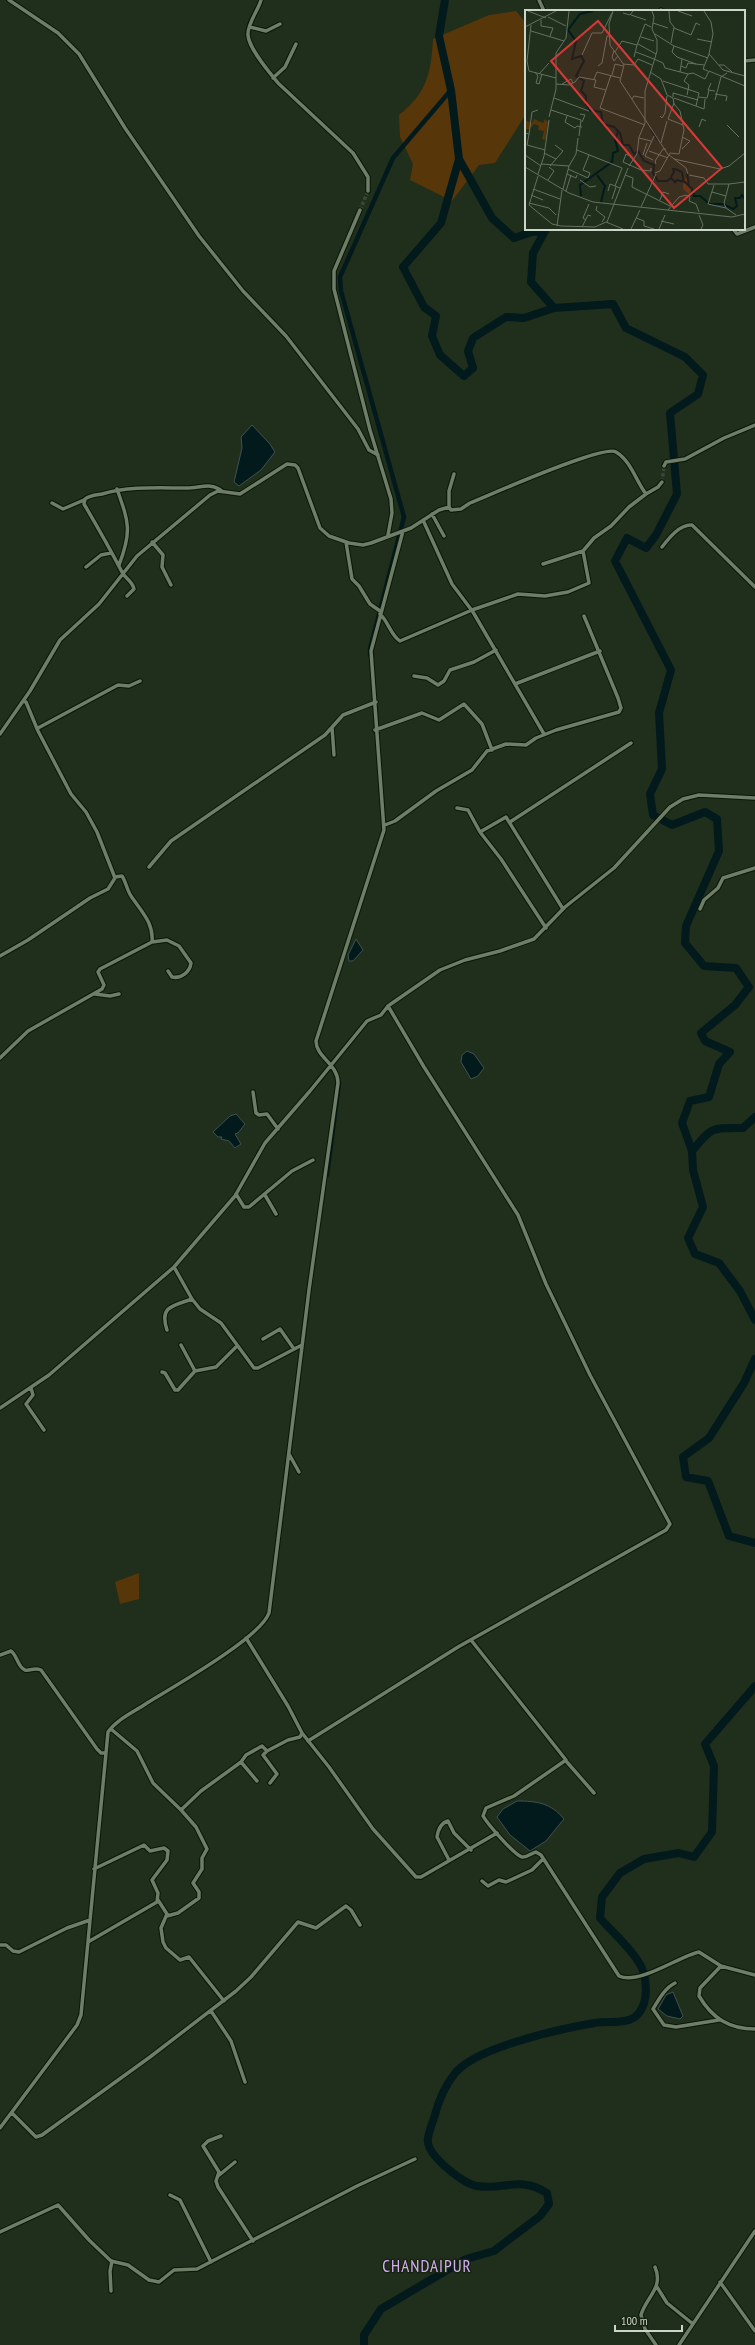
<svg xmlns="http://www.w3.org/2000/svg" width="755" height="2345" font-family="'PT Sans Narrow',sans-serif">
<rect width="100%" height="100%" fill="#202e1c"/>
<path fill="#57360a" d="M516 11 526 23V114L495 163 479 165 452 201 410 180 413 164 400 137 399 115C427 93 431 73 433 39L489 15Z
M139 1573V1599L120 1604 115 1582Z"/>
<path fill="#031a1d" stroke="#3f5251" d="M252 425 270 444 275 452 261 470 239 486 234 482 242 448 241 437Z
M356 939 363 950 353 961H349L348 955Z
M467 1051 474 1054 484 1068 478 1076 471 1079 461 1062 462 1055Z
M236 1114 245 1124 238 1133 235 1134 241 1144 235 1148 229 1141 221 1139 222 1137H218L213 1132 230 1116Z
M517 1801C537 1801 551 1803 564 1819L546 1841 530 1851 510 1835 497 1817 503 1809Z
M673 1992 683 2016 680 2019 667 2016 658 2009 666 1995Z"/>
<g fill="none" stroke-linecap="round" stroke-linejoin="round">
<path stroke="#031a1d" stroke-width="4.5" d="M370 655V649L404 517 341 291 340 277 393 158 451 90
M327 1175 339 1083"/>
<path stroke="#031a1d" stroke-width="8" d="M445 0 439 36 451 90 459 159 492 218 514 238 532 232 545 231 533 253 531 282 554 308 613 304 626 328 685 357 703 375 698 394 670 413 677 494 656 535 646 548 627 538 615 561 671 670 659 713 662 769 650 794 653 815 672 825 705 812 717 819 719 851 686 926 685 943 704 966 736 968 749 987 735 1005 701 1033 705 1041 730 1052 719 1064 709 1097 690 1101 682 1123 692 1151 693 1170 703 1207 688 1238 695 1254 719 1263 740 1291 755 1320
M459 159 441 223 403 267 424 307 436 316 432 336 440 355 464 376 473 368 468 351 473 338 506 317 524 318 554 308
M692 1151C713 1126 711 1128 743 1128L755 1117
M755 1359 744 1383 709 1438 683 1457 686 1477 708 1481 729 1536 755 1543
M364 2345V2335L381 2309 466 2259 494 2251 540 2216 549 2204 547 2193C519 2175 504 2191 477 2186 470 2185 459 2178 453 2173 445 2167 425 2150 428 2138 429 2131 432 2124 434 2118 438 2102 446 2084 456 2072 478 2047 560 2029 594 2023 607 2020 623 2025 635 2017 650 2005 648 1975 638 1961 628 1945 612 1932 600 1918L602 1897 620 1873 644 1859 679 1853 694 1857 712 1832 714 1766 705 1744 755 1686"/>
<path stroke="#3a4736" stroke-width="3.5" stroke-dasharray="3.5 2" stroke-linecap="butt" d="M360 210 368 191
M662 482 664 466"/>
<defs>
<path id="minor" d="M9 0 58 33 79 54 125 128 199 236 243 291 286 336 358 429 369 450 378 455
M261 0C258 11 247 24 248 35 249 49 269 72 278 83L353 153 368 177V191
M539 0 544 11
M661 10 662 11
M250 27 266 31 280 24
M744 61 755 60
M273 78 285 67 296 44
M360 210 334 271V289L370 430 391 499 392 513 388 535
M733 229 737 234 755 227
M664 466 666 462 685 459 724 438 755 425
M117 489C129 523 132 531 119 565
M52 503 63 509 84 500
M449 507V491L454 474
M432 514 444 536
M423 520 452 584 473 612 544 734
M152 542 163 555 162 567 171 585
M346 542 352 579 359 586 370 604 380 611
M662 547C669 538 680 524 692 525L755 587
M543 564 583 551 594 538 611 526 629 507 646 494
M86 567 101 555 111 553
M127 596 134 589C133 582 125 578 122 572 110 549 97 526 84 504L85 499C90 495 96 495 102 494 130 486 158 488 187 488 200 488 211 482 222 491
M380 614C388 621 391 636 400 641L472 610 518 594 545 596 568 592 589 583 583 551
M414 676 427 678 438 685 444 681 450 670 474 662 496 650
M515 684 600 651
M332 727 334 755
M38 728 118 685 129 686 140 681
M375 730 422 713 439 720 464 704 482 724 492 750
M0 734 30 691 60 640 99 604 137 556 210 495 218 491 240 494 287 464 295 465 298 468 320 528 329 536 349 543 363 545 371 543 411 528 439 510 449 507 451 510 461 509 470 503C490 495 604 444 616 452 631 461 636 481 646 494L658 487 662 482
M457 808 468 810 480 832 501 859 546 928
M510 822 631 743
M385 825 395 821 436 791 472 770 487 751 506 744 526 745 536 738 556 730 619 712 621 708 618 698 584 616
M480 832 506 817 563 909
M149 867 171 841 325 735 343 715 376 702
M115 877 122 876C126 882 127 890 131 896 141 911 154 923 152 942
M700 909 704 900 718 888 723 878 755 868
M0 956 28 940 90 898 108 889 115 878 97 832 86 812 71 794 38 731 26 702 23 701
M95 994 110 996 119 994
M0 1058 28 1031 102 989 104 985 98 972 100 969 152 942 167 940 179 946 191 963C190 972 181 979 172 977L168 971
M253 1092 256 1113 259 1115 267 1114 278 1129
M236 1194 244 1207H249L292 1171 313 1160
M265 1195 276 1214
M174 1267 192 1299 200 1309 221 1323 254 1368H258L302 1345
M167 1330C159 1306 173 1306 192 1299
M263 1339 280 1329 294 1349
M181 1345 195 1371
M162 1372 165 1373 175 1390H178L195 1371 216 1367 236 1347
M31 1388 33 1395 26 1404 44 1430
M0 1408 49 1375 174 1267 235 1196 265 1143 310 1091 367 1021 381 1015 388 1006 440 970 465 960 500 951 534 939 565 907 614 868 670 807 683 799 699 795 755 798
M289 1454 299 1472
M246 1638 288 1706 302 1733 329 1767 373 1829 416 1877H421L497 1833
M471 1640 566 1760 514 1796 486 1808 483 1816C487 1823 514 1855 522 1857 527 1858 531 1853 536 1852L541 1855 619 1976C640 1985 679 1956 699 1952L721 1966 755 1975
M0 1655 11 1651C17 1655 18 1668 25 1670 31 1671 34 1667 41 1670L97 1749 101 1753H105
M111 1729 137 1751 153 1783 181 1810 201 1791 241 1762 246 1755 262 1746 267 1751 288 1740 300 1737 302 1733
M308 1741 458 1647 666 1530 670 1524 590 1375 546 1284 518 1215 424 1067 388 1006
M267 1751 263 1755 277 1774 270 1783
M566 1761 594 1793
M241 1762 257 1781
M449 1860 437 1837C438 1830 440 1823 448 1821L454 1833 471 1850
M482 1881 488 1886 499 1880 506 1882 532 1870 543 1859
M158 1900 167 1914 161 1928 163 1942 166 1948 180 1960 189 1957 224 2001
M167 1916 178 1913 199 1898V1892L193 1883 202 1869V1858L207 1849 196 1827 181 1810
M88 1942 157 1902 158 1893 152 1880 167 1860 168 1851 164 1848 150 1851 144 1845 94 1869
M0 1945H6L13 1951 19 1952 67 1928 90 1920
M721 1966 700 1988 699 1996C712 2018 729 2029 755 2029
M675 1983C665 1988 659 1999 653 2009L664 2025 676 2027 719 2020
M211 2011 231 2041 245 2082
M12 2113 36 2137 42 2135 150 2057 236 1991 251 1977 298 1922 316 1928 346 1906 351 1910 360 1925
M0 2128 77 2025 81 2015 108 1732C117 1719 134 1712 147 1703 173 1687 260 1638 269 1613L309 1290 338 1083C338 1064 316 1057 316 1041L384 830 371 651 403 531
M221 2136 208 2141 203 2146 219 2172 216 2181 218 2187 253 2241
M218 2176 235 2162
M170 2195 180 2200 211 2262
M0 2232 58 2205 89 2240 111 2261 128 2265 149 2280 159 2282 174 2270 197 2269 357 2186 415 2159
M655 2267C664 2288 646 2297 641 2315L645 2329 656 2345
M720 2282 755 2331
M657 2287 667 2303 693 2324
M111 2291 110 2271 112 2261
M679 2345 755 2231"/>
</defs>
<use href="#minor" stroke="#0a1606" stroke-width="5.5"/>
<use href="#minor" stroke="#6d7d68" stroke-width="3.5"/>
</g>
<g text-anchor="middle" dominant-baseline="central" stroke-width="3" stroke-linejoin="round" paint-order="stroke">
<g font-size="17" letter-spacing="1" fill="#d5aff2" stroke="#172412">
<text x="427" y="2266">CHANDAIPUR</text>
</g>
</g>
<g transform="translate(525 10)">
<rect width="220" height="220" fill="#202e1c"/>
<path d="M0 107V110L7 113 9 109 18 113 20 109 23 112 20 130 17 129 19 121 13 120 14 116 9 114 5 119H0ZM162 168 167 178 164 184 158 179V169Z" fill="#57360a"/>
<path fill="none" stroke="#031a1d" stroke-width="2" d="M68 1 55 4 43 20 51 31 47 49 56 46 59 51 51 66 59 71 56 81 61 86V94L65 100 76 102 78 114 89 117 95 123 98 135H104L109 144 113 141 119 151 129 155 128 163 133 171H142L146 168 150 172 152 170 160 172 167 179 169 186H175L185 194H198L208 199 212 196 210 188H215L217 185 220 189M126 120 133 130M162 163 164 176M72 165 80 176 76 192M146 167 149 162 148 159H150L157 162 159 172M56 186 55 175 87 152 88 143 93 141 90 129 93 122"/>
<path fill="none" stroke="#657161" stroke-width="1" d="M3 1 21 8M88 1 84 14 85 35 99 55 95 71 144 146M144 1 145 12 149 17 146 33M153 1 167 6M179 1 186 12 188 24 184 44 178 59 183 61M98 3 105 5 108 1M106 5 121 10M23 7 41 16M16 10V16L28 18 25 26M128 13 143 18M0 17 31 1M149 18 166 25 171 13 175 15M6 21 39 31M130 24 149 36 183 48M116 27 129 31M172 29 187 32M113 34 131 44M149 36 147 42 152 47 171 54M89 41 87 47 89 51 93 46M90 42 97 31 112 35 120 14 126 17M111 42 129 49M184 44 198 60 220 66M57 45 67 23H77L87 3M109 47 112 35M129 49 138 53 140 58 163 64 168 63 180 69 184 61 220 76M98 54 109 55 113 49 127 55M194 55H199L207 62M73 56 77 53 82 26H85M156 56 161 58 163 53 179 55M4 61 2 51 6 15M4 61 31 68M10 62 13 66 11 73 14 74 17 64M125 62 136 69 142 85 148 88 149 94 155 101 159 120 154 144 145 143 135 161 130 163M155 62 157 49M14 64 24 53M86 65 75 98 120 115M87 65 90 54 98 56M69 69 72 62 95 68M138 71 174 83 171 96M186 73 183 80 190 81M31 74 44 75 50 72 54 67 71 70 69 77 81 80M37 74 46 69 48 73M190 84 202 86 201 91M162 85 164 75 159 71 163 64M148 87V83L173 90M174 87 182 88 184 80M29 88 64 101M149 88 179 99 180 89M107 89 109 86 119 88M190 90 196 67 202 63M149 93 143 109 158 115M26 100 56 110 54 126M55 104 60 105 57 112M42 106 40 112 50 118 52 116 57 117M135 106 137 108 140 103 142 86M24 107 31 79V43L41 28 44 1M202 115 214 127M174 117 177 109 181 111M0 123 4 124 7 102 13 100M4 124 2 135 20 140M114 128 126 131M136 133 142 111M157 139 165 131 157 127M52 140 97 158 90 176M124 141 143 148M19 143 31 149M0 145 16 156M118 145 122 133M144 145 161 158 163 164M107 147 101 144 98 152 116 160 126 161V158M149 149 195 159 204 156 220 143M128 150 120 146 129 126M16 154 44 156M131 154 130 151 138 139H141M25 156 38 141 30 135M104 156 112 144 114 127 120 113V81L132 41V30L127 19 129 7 127 1M0 157 44 183 68 192 207 207 220 204M43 159 63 168 65 163 58 160 64 145M13 164 19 146 24 110M42 164 51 168 52 165M100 165 108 168 107 177 145 196M164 165 179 168 183 174H204L199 193 201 198 211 205M13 166 4 195 27 214 36 216 70 217 81 212 98 219M23 170 29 161 24 157M55 170 65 177 71 176M204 174 220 172M189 175 183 194 201 198M8 179 35 189M38 179 44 156 51 144 53 128M41 181 46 165M83 181 85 174 95 178M187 182 201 186M6 185 18 190M87 189 91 177M135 190 138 182 144 184M4 193 24 198 31 205M72 196 71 200 80 207 77 212M116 197 131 164M143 200 154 187 161 185 165 187 164 191 171 194 174 202M174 205 178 215 176 219M111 208 119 211V216L129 219M61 210 58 208 64 194M136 211 149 214M82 212 103 158M32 216 37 180M57 217 63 205 66 206M106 219 115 200M134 219 140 205"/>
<path fill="#d53938" fill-opacity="0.15" stroke="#d53938" stroke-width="2" d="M73 11 197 158 149 198 26 51Z"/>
<rect width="220" height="220" fill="none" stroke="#ccd5c9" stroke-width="2"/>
</g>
<path d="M615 2325v6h67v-6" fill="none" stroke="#ccd5c9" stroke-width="2"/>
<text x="621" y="2325" font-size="12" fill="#ccd5c9" stroke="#172412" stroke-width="3" paint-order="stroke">100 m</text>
</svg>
